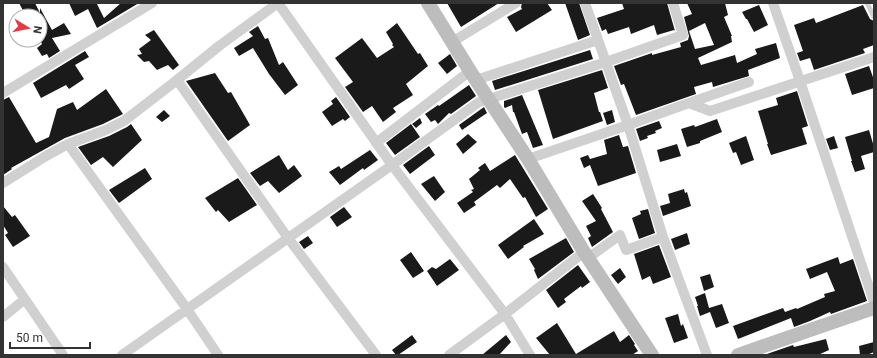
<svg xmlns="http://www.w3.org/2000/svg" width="877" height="358" font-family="Roboto,sans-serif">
<rect width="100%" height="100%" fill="#fff"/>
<path fill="#1a1a1a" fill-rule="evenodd" d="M19 3H35L40 13V8L52 30 64 23 71 34 52 38 60 51 49 58 47 54 42 56 37 48 42 44 40 40 37 41V40H40V16H26Z
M69 3H100L97 4 104 18 121 3H139L97 28 88 9 75 16Z
M447 3H499L461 27Z
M522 3H547L552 10 516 32 507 17 522 9 521 7Z
M565 3H579L590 35 578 40Z
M622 3H667L675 31 674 30 657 35 654 25 631 34 629 27 608 34 606 29 602 31 597 18 624 9Z
M687 3H725L728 15 724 17 732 36H731L732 42 698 58 701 65 735 55 737 63 757 54 755 49 776 43 780 58 748 70 749 76 713 87 712 82 694 87 696 94 636 115 624 84 621 85 614 66 652 53V55L681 47 680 43 688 40 689 36 684 17 692 14ZM705 23 714 45 695 49 689 31Z
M759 5 768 25 754 32 747 19H746L742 12Z
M863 5 870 19 874 21V45L863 49 865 53 814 70 810 58 800 61 797 53 803 51 794 25 814 18 816 23Z
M397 23 418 54 420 53 428 66 406 84 413 95 393 108 396 112 383 122 372 106 363 112 345 87 353 82 335 58 362 38 377 58 394 47 392 45 393 44 386 32Z
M258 26 265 39 268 38 279 65 283 62 298 85 285 95 269 74 253 48 239 56 234 48 253 36 249 32Z
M154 30 179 65 173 70 168 65 157 70 149 61 144 62 137 55 142 54 139 49 151 40 145 35Z
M590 50 593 59 495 90 492 81Z
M85 51 89 57 75 65 84 79 69 89 66 85 41 98 33 83Z
M450 54 457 66 447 74 438 63Z
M869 66 874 80V88L852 95 845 74Z
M602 70 608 88 594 93 599 112H600L603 121 553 139 538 90Z
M215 73 228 93 231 92 250 125 228 141 186 81Z
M469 85 476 96 451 114 449 113 438 124 435 120 431 122 425 114 438 105 439 106Z
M106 89 123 114 103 124 65 138 11 168 12 169 3 175V100L9 97 36 143 49 137 57 109 73 102 77 110Z
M797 91 808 126 802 128 807 144 771 155 767 144H768L758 111 778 105 776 98Z
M522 95 543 145 533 148 527 132 522 134 514 112H513L512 105 505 108 504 107V101Z
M336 97 350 117 345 121 343 119 332 126 322 112 333 104 331 101Z
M484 107 487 113 462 130 459 125Z
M164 110 170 116 162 122 156 117Z
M612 110 615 122 607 125 603 113Z
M420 118 422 123 416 128 412 124Z
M717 119 722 132 700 141V143L687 147 681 129 694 125 695 127Z
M659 121 662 128 655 131 656 133 647 136 648 138 640 141 636 129Z
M131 124 142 140 113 167 103 157 91 165 78 147 109 136 127 127Z
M411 124 420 137 395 155 386 143Z
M869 130 874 147V152L861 156 865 169 855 172 851 161H852L845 137Z
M468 134 477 142 463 154 456 144Z
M619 135 623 147 628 146 636 173 598 186 590 165 584 168 580 158 588 155 590 159 607 154 604 140Z
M746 136 754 160 741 165 736 152 733 153 729 143Z
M834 136 838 148 830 150 826 139Z
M677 144 681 156 660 162 657 150Z
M429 146 435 155 410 174 403 165Z
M370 150 378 160 364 170 363 168 340 185 329 172 339 166 341 169Z
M279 155 288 170 294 165 302 176 279 193 268 181 260 186 250 173Z
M515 155 548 209 536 217 525 197 523 198 510 179 500 188 497 185 474 202 476 205 464 213 457 203 473 192 471 190 474 189 469 179 480 170 478 168 485 163 490 171Z
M145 168 152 179 119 203 109 190Z
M434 176 445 192 435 201 421 184Z
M238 178 257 205 229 222 218 210 216 212 205 198Z
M684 189 685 193 687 192 691 206 663 216 660 206 670 203 668 194Z
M593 194 602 208 601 209 613 232 592 247 588 238 591 236 586 226 596 221 582 201Z
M3 206 12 217 15 215 30 236 13 247 5 235 8 233 3 225Z
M344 207 352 217 337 227 330 217Z
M648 209 655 233 639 239 632 218 641 214 640 211Z
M534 219 544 234 523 246 524 247 508 259 498 245Z
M687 233 690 244 675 250 671 239Z
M308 236 313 243 304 249 299 242Z
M566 238 574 252 538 279 534 270 535 269 529 259Z
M659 245 671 277 653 284 650 276 642 280 634 254Z
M411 252 424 271 413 278 400 260Z
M838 257 840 264 853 259 867 301 831 314 830 312 810 321 794 327 791 318 738 339 733 326 783 308 785 312 796 308 797 309 825 297 824 294 835 291 827 272 810 279 806 269Z
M450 259 459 270 437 286 427 271 432 267 436 269Z
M578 265 590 282 582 288 581 286 564 299 566 302 558 308 546 290Z
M620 268 626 277 618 284 611 275Z
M710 274 714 287 704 291 700 277Z
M705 293 709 308 722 304 729 323 716 328 710 312 700 316 697 306H698L695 297Z
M678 314 681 326 683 324 688 338 674 343 665 318Z
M557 323 576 354 614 331 620 342 629 335 635 344 634 345 638 351 632 355H550L536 338Z
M412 335 417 342 398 355H396L392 350Z
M506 335 511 342 499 355H482Z
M826 339 829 350 818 355H764L793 345 794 347Z
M874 342V352L867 355H860L859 346Z"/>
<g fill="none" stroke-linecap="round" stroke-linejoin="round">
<path stroke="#d0d0d0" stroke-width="5" d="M867 3 874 17"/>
<path stroke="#d0d0d0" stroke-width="10" d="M278 3 392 165 505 314 530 355
M585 3 628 125 663 237 707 355
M773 3 800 81 874 302
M452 42 516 3
M177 80 219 46 278 3
M476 80 598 40
M749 82 689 103 710 111 874 57
M3 93 152 3
M376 143 470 71
M68 144 106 130 124 121 177 80 288 238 376 355
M528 159 628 125 689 103
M3 183 46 156 68 144 187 309 218 355
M588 258 620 235 626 250 663 237
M3 267 63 355
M3 317 25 299
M122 355 392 165 479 102 489 99 606 62 683 35 673 3
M449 355 505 314 584 252"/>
<path stroke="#bdbdbd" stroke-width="14" d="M428 3 470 71 528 159 584 252 652 355
M738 355 874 308"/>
</g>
<rect width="877" height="358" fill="none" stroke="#333333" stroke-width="8"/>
<g transform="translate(28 28) rotate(100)"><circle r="19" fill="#ffffff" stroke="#adadad"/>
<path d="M0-3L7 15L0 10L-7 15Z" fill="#e63946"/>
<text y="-6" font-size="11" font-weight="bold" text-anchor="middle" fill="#333333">N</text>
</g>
<path d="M10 342v6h80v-6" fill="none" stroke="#333333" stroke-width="2"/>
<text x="16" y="342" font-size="12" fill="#333333" stroke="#ffffff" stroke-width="3" paint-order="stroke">50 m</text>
</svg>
